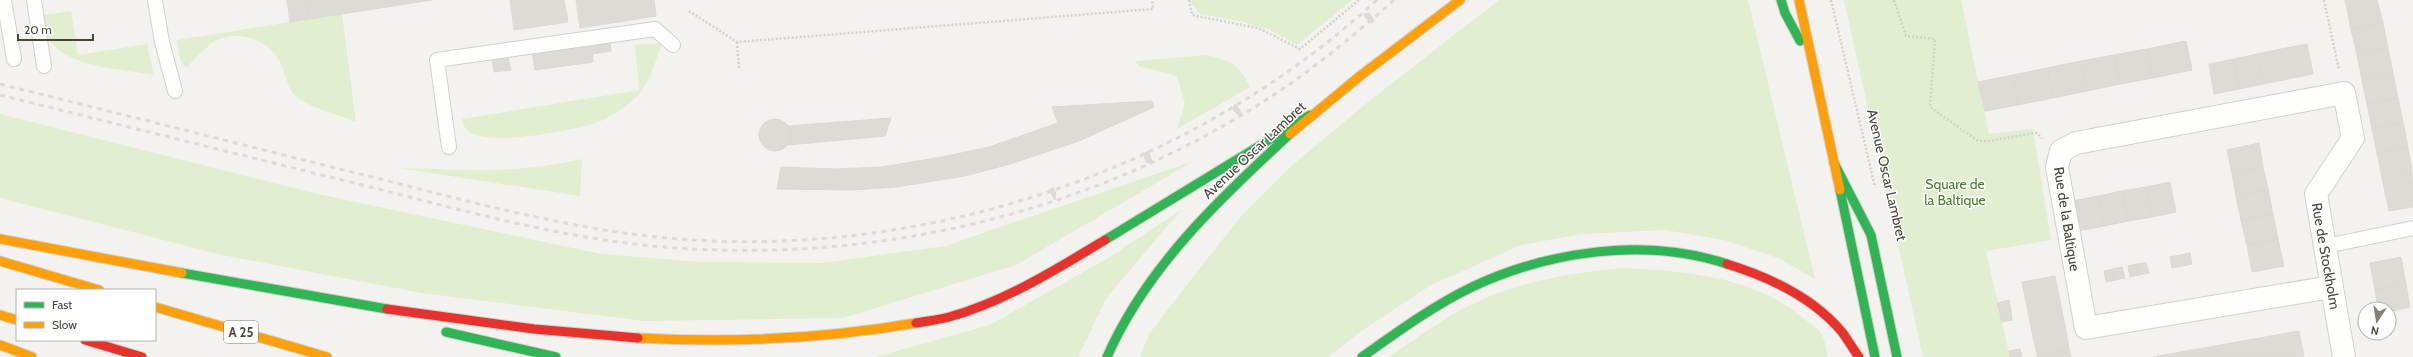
<svg xmlns="http://www.w3.org/2000/svg" width="2413" height="357" font-family="Cabin,sans-serif">
<rect width="100%" height="100%" fill="#f4f2ee"/>
<path fill="#e1eecf" d="M1191 0H1352L1297 45 1268 29 1239 21 1200 14 1192 4Z
M1499 0H1748L1815 279 1778 258 1724 240 1665 230 1582 234 1521 245 1431 285 1360 332 1328 357H1140L1149 334 1193 277 1242 215 1289 168 1368 102Z
M1844 0H1961L1989 134 2033 129 2051 240 1986 251 2010 357H1923Z
M71 11 78 55 147 44 154 75C124 69 69 68 50 41 46 35 44 23 43 15Z
M342 14 356 122C340 115 302 106 293 93 286 83 285 72 280 62 268 38 235 28 212 43 203 50 194 60 186 68L180 60 177 40Z
M662 43C655 61 651 82 637 96 626 107 609 119 593 124 568 131 492 146 469 132 465 129 463 124 462 119L639 90 635 45Z
M1207 55C1231 61 1239 64 1250 87L1177 129 1185 104 1177 76 1139 66 1135 61Z
M0 114 318 194 601 254 700 262 822 263 945 246 1194 161 1016 265 843 318 644 321 422 293 222 255 0 198Z
M582 159 580 196 399 168C464 170 518 174 582 159Z
M1181 210 1107 297 1078 357H875L990 325 1108 258Z
M1623 268C1685 271 1753 276 1803 318 1808 322 1817 327 1821 333 1825 339 1826 350 1828 357H1389C1409 343 1429 329 1450 316 1502 285 1563 273 1623 268Z"/>
<path fill="#dedbd6" stroke="#dcd9d4" d="M287 0H306L309 19 290 22Z
M306 0H432L309 19Z
M510 0H564L568 22 514 30Z
M576 0H654L656 16 580 28Z
M2345 0H2377L2383 23 2351 29Z
M1369 13 1374 21 1371 23 1365 17 1364 14Z
M2383 23 2388 48 2357 55 2351 29Z
M2186 41 2192 70 2153 78 2147 49Z
M610 42 611 51 592 54 591 44Z
M591 43 593 62 535 70 532 52Z
M2307 44 2313 74 2288 79 2281 49Z
M2388 48 2393 73 2362 80 2357 55Z
M2147 49 2153 78 2120 84 2114 55Z
M2281 49 2288 79 2263 84 2257 54Z
M2257 54 2263 84 2239 89 2234 59Z
M2114 55 2120 84 2087 91 2081 61Z
M508 57 511 70 494 72 492 59Z
M2234 59 2239 89 2214 94 2209 64Z
M2081 61 2087 91 2053 98 2047 68Z
M2047 68 2053 98 2018 105 2013 75Z
M2393 73 2398 98 2367 104 2362 80Z
M2013 75 2018 105 1985 111 1978 82Z
M2398 98 2403 122 2372 129 2367 104Z
M1152 101 1154 107 1079 141 1010 164 965 176 896 187 852 190 777 189 781 167 834 169 882 167 942 157 989 147 1058 123 1052 107Z
M1235 104 1242 114 1238 115 1233 110Z
M891 118 885 136 788 145 791 137 788 126Z
M759 135a16 16 0 1 1 32 0a16 16 0 1 1-32 0Z
M2403 122 2408 147 2377 153 2372 129Z
M2259 143 2263 167 2232 173 2227 150Z
M2408 147 2412 172 2382 178 2377 153Z
M1149 151V153L1152 162 1147 163 1143 154Z
M2263 167 2268 189 2236 196 2232 173Z
M2412 172 2413 207 2389 211 2382 178Z
M2170 182 2176 212 2152 217 2146 187Z
M2146 187 2152 217 2128 221 2122 191Z
M1053 188 1056 193 1055 200 1049 190Z
M2268 189 2273 214 2241 220 2236 196Z
M2122 191 2128 221 2104 226 2098 196Z
M2098 196 2104 226 2079 231 2073 201Z
M2273 214 2278 239 2247 245 2241 220Z
M2278 239 2284 266 2252 272 2247 245Z
M2190 253 2192 264 2172 268 2170 257Z
M2401 257 2406 284 2375 290 2370 263Z
M2146 263 2149 273 2139 275 2136 264Z
M2136 264 2139 275 2130 277 2128 266Z
M2122 267 2125 278 2115 280 2113 269Z
M2113 269 2115 280 2106 282 2104 271Z
M2055 276 2060 301 2027 307 2022 282Z
M2406 284 2410 307 2389 312V309H2378L2375 290Z
M2009 300 2011 311 2000 313 1997 303Z
M2060 301 2065 325 2032 332 2027 307Z
M2011 311 2012 320 2001 322 2000 313Z
M2065 325 2069 349 2037 355 2032 332Z
M2299 331 2304 357H2153Z
M2020 349 2022 357H2010L2009 351Z
M2069 349 2071 357H2037V355Z"/>
<g fill="none" stroke-linecap="round" stroke-linejoin="round">
<defs>
<path id="lane" d="M4 0 14 59
M34 0 44 66
M155 0 162 42 175 91
M449 147 437 60 655 29 673 45
M2326 246 2413 228"/>
<path id="street" d="M2331 287 2086 328 2057 167 2061 151 2076 143 2344 93 2353 138 2316 194 2344 357"/>
<path id="fast" d="M1781 0 1785 13 1800 41
M1834 163 1871 235 1897 357
M1840 190 1875 357
M1105 240 1310 115
M182 273 387 309
M446 332 556 357
M1107 357C1146 268 1219 199 1290 134
M1362 357C1397 332 1433 306 1472 287 1549 251 1645 237 1727 264"/>
<path id="slow" d="M1799 0 1840 190
M1290 134 1360 76 1460 0
M0 239 182 273
M0 261 99 290
M155 307 327 357
M0 315 17 320
M638 338C731 343 824 339 916 323
M0 345 32 357"/>
<path id="jam" d="M1727 264C1769 277 1813 297 1842 332 1848 340 1853 349 1859 357
M387 309 534 329 638 338
M916 323C927 321 938 320 949 317 1004 302 1057 269 1105 240
M85 340 142 357"/>
</defs>
<use href="#lane" stroke="#d2d0cb" stroke-width="16"/>
<use href="#street" stroke="#d2d0cb" stroke-width="24"/>
<use href="#fast" stroke="#d3cfc5" stroke-width="11"/>
<use href="#slow" stroke="#d3cfc5" stroke-width="11"/>
<use href="#jam" stroke="#d3cfc5" stroke-width="11"/>
<path stroke="#d3d2cc" stroke-width="2.5" stroke-dasharray="2 2" stroke-linecap="butt" d="M1189 0 1192 15 1258 28 1300 49 1359 0
M1831 0 1875 187
M1894 0 1906 36 1935 39 1930 107 1978 141H1989L2034 133H2037L2042 138
M2324 0 2339 70
M689 11 737 42 1153 9 1152 0
M737 42 739 68"/>
<use href="#lane" stroke="#fdfdfc" stroke-width="14"/>
<use href="#street" stroke="#fdfdfc" stroke-width="22"/>
<use href="#fast" stroke="#30b455" stroke-width="9"/>
<use href="#slow" stroke="#ff9f0a" stroke-width="9"/>
<use href="#jam" stroke="#e5322d" stroke-width="9"/>
<path stroke="#dbdbda" stroke-width="3" stroke-dasharray="5 5" stroke-linecap="butt" d="M0 84C125 115 251 147 376 178 479 204 584 233 691 240 938 255 1194 168 1377 0
M0 95C125 126 249 157 374 188 469 212 566 239 664 247 881 265 1103 211 1284 88 1323 61 1359 31 1394 0"/>
</g>
<g text-anchor="middle" dominant-baseline="central" stroke-width="3" stroke-linejoin="round" paint-order="stroke">
<rect fill="#fff" stroke="#817c74" stroke-width="1" x="224" y="321" width="34" height="22" rx="3"/>
<g font-size="13" font-weight="bold" fill="#4b4439">
<text x="241" y="332">A 25</text>
</g>
<g font-size="14" fill="#4b4439" stroke="#fff">
<text transform="translate(1254 150) rotate(-43)">Avenue Oscar Lambret</text>
<text transform="translate(1887 175) rotate(77)">Avenue Oscar Lambret</text>
<text transform="translate(2067 219) rotate(81)">Rue de la Baltique</text>
<text transform="translate(2326 256) rotate(80)">Rue de Stockholm</text>
</g>
<g font-size="14" fill="#4a7f2a" stroke="#fff">
<text x="1955" y="184">Square de<tspan x="1955" dy="16">la Baltique</tspan></text>
</g>
</g>
<rect x="16" y="289" width="140" height="52" fill="#ffffff" stroke="#b7b4b0"/>
<rect x="24" y="302" width="20" height="6" fill="#30b455" stroke="#b7b4b0"/>
<text x="52" y="309" font-size="12" fill="#4b4439">Fast</text>
<rect x="24" y="322" width="20" height="6" fill="#ff9f0a" stroke="#b7b4b0"/>
<text x="52" y="329" font-size="12" fill="#4b4439">Slow</text>
<g transform="translate(2377 321) rotate(192)"><circle r="19" fill="#ffffff" stroke="#b7b4b0"/>
<path d="M0-3L7 15L0 10L-7 15Z" fill="#868178"/>
<text y="-6" font-size="11" font-weight="bold" text-anchor="middle" fill="#4b4439">N</text>
</g>
<path d="M18 34v6h75v-6" fill="none" stroke="#4b4439" stroke-width="2"/>
<text x="24" y="34" font-size="12" fill="#4b4439" stroke="#ffffff" stroke-width="3" paint-order="stroke">20 m</text>
</svg>
